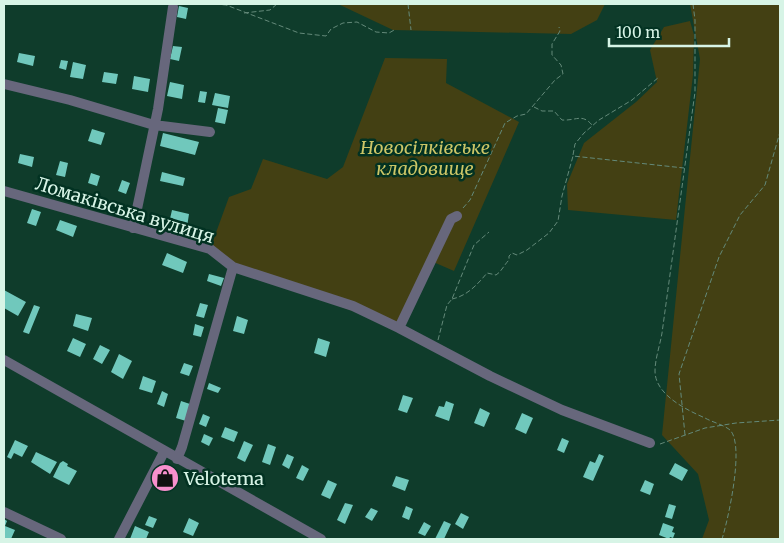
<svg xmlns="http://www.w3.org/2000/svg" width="784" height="543" font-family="Merriweather,serif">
<rect width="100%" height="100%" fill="#0f3c2b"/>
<path fill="#434013" d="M338 4H605L597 20 571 34 393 30Z
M690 4H780V539H702L709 520 698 474 662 435 700 59Z
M690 21 694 35 693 75 676 220 568 210 567 184 584 143 636 102 657 82 650 50 664 27Z
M385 58 447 59 446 83 519 122 454 271 431 261 399 328 233 267 210 249 229 197 251 189 263 159 327 179 343 167Z"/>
<path fill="#70c8bc" d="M179 6 188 8 186 19 177 17Z
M173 46 182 47 179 61 170 59Z
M19 53 35 56 33 66 17 62Z
M61 60 68 61 66 70 59 68Z
M73 62 86 65 83 79 70 77Z
M104 72 118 74 116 84 102 82Z
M134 76 150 79 148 92 132 89Z
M170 82 184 85 182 99 167 96Z
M200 91 207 92 205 103 198 102Z
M215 93 230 96 228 108 212 105Z
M218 108 228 110 225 124 215 122Z
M92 129 105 133 101 145 88 141Z
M163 133 199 142 195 155 160 146Z
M20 154 34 157 32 167 18 163Z
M60 161 68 163 65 177 56 175Z
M162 172 185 178 183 186 160 181Z
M91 173 100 176 97 186 88 183Z
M122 180 130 183 126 194 118 191Z
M32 209 41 212 36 226 27 223Z
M172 210 189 214 187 227 169 223Z
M60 220 77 226 73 237 56 230Z
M167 253 187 262 183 273 162 265Z
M209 274 224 278 221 286 207 281Z
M4 290 26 302 18 316 4 308Z
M200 303 208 305 204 318 196 316Z
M34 305 40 307 29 334 23 332Z
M76 314 92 318 88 331 73 326Z
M237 316 248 320 244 334 233 331Z
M195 324 204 327 201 337 193 335Z
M73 338 86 344 80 357 67 351Z
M318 338 330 342 326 357 314 353Z
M100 345 110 350 102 364 93 359Z
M119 354 132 361 123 379 111 372Z
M184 363 193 366 189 376 180 373Z
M143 376 156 381 152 393 139 389Z
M209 383 221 388 218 393 207 389Z
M162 391 168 394 164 407 157 404Z
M403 395 413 398 407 413 398 410Z
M181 401 190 404 186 421 176 418Z
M446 401 454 404 449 421 435 416 439 406 444 407Z
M480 408 490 413 484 427 474 423Z
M522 413 533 418 526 434 515 429Z
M203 414 210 417 206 427 199 424Z
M225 427 238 432 234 442 221 437Z
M204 434 213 438 209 446 201 442Z
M562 438 569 441 564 453 557 450Z
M15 440 28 446 22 457 14 453 11 459 7 457Z
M244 441 253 445 245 462 237 458Z
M268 444 276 447 270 465 262 462Z
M36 452 57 462 50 474 31 462Z
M287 454 294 457 289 469 282 465Z
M599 454 604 456 593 481 583 477 590 461 595 463Z
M63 461 68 464 67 466 77 471 69 485 53 477 60 463Z
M675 463 688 470 682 481 669 474Z
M302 465 309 469 303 481 296 478Z
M158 473 171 479 167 489 154 483Z
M396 476 409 480 405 491 392 486Z
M328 480 337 484 330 499 321 495Z
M645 480 654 484 650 495 640 491Z
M345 503 353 505 345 524 337 520Z
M669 504 676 506 672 519 665 517Z
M406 506 413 509 409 520 402 517Z
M371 508 378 511 372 521 365 517Z
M461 513 469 517 463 529 455 524Z
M149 516 157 519 153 528 145 525Z
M189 518 199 523 193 536 183 532Z
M4 519 7 521 5 526 15 530 11 539H4Z
M444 521 451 524 444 539H435Z
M424 522 431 526 425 536 418 533Z
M663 523 674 527 672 532 675 533 673 538 670 537 669 539 659 535Z
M135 526 149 532 146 539H130Z"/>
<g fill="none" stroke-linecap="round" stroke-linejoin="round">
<path stroke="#648a7a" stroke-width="1" stroke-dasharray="5 2.5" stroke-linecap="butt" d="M215 4 226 5 299 33 326 36 331 29 343 23 357 22 376 32 389 33 396 29
M408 4 411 30
M693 4 695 20V92L662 333C660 345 655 359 655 371 655 395 687 410 705 418 712 422 724 425 730 430 745 445 728 520 722 539
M244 13 270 10 277 4
M534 107 542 111H554L562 120C576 121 582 113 592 125
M573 155 575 144 584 133 599 120 632 100 659 77
M463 208 470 200 505 123 517 116 526 114 555 80 563 74 561 65 552 55V44L560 31 559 27
M452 299C467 296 478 284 487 273L496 275C502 271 504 265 509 260V256L512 253 517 255 527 250 549 233 558 221 562 196 573 156 684 168
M438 340 447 305 452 299 474 245 489 232
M685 435 679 374 719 257 740 215 765 185 780 132
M660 444 705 428 736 423 780 420"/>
<path stroke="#67677c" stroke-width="10" d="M4 84 70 100 154 125 210 132
M4 191 210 249 233 267 353 306 399 328 490 376 562 410 650 443
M133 228 158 109 173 7
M399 328 451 219 457 216
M4 360 321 539
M177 459 182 447 233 267
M4 512 61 539
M119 539 164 452"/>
</g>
<defs>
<symbol id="shop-disc" viewBox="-11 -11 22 22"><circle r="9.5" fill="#f790cd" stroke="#023222"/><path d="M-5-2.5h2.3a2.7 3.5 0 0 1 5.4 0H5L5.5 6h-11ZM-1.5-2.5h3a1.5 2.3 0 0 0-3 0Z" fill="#111"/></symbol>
</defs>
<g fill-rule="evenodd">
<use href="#shop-disc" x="149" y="462" width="32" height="32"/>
</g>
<g text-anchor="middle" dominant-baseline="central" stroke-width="5" stroke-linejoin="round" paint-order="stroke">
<g font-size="18" font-style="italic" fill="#cdc667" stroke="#023222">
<text x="425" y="147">Новосілківське<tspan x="425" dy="21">кладовище</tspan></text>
</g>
<g font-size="18" fill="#d7f4e6" stroke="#023222">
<text transform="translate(125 210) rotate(17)">Ломаківська вулиця</text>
</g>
<g font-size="18" fill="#d7f4e6" stroke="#023222" text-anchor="start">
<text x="184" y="478">Velotema</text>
</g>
</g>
<rect width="784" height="543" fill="none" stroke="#d7f4e6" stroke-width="10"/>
<path d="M609 38v8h120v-8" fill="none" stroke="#d7f4e6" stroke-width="2.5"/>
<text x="616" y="38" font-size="15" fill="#d7f4e6" stroke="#023222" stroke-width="4" paint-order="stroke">100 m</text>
</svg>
